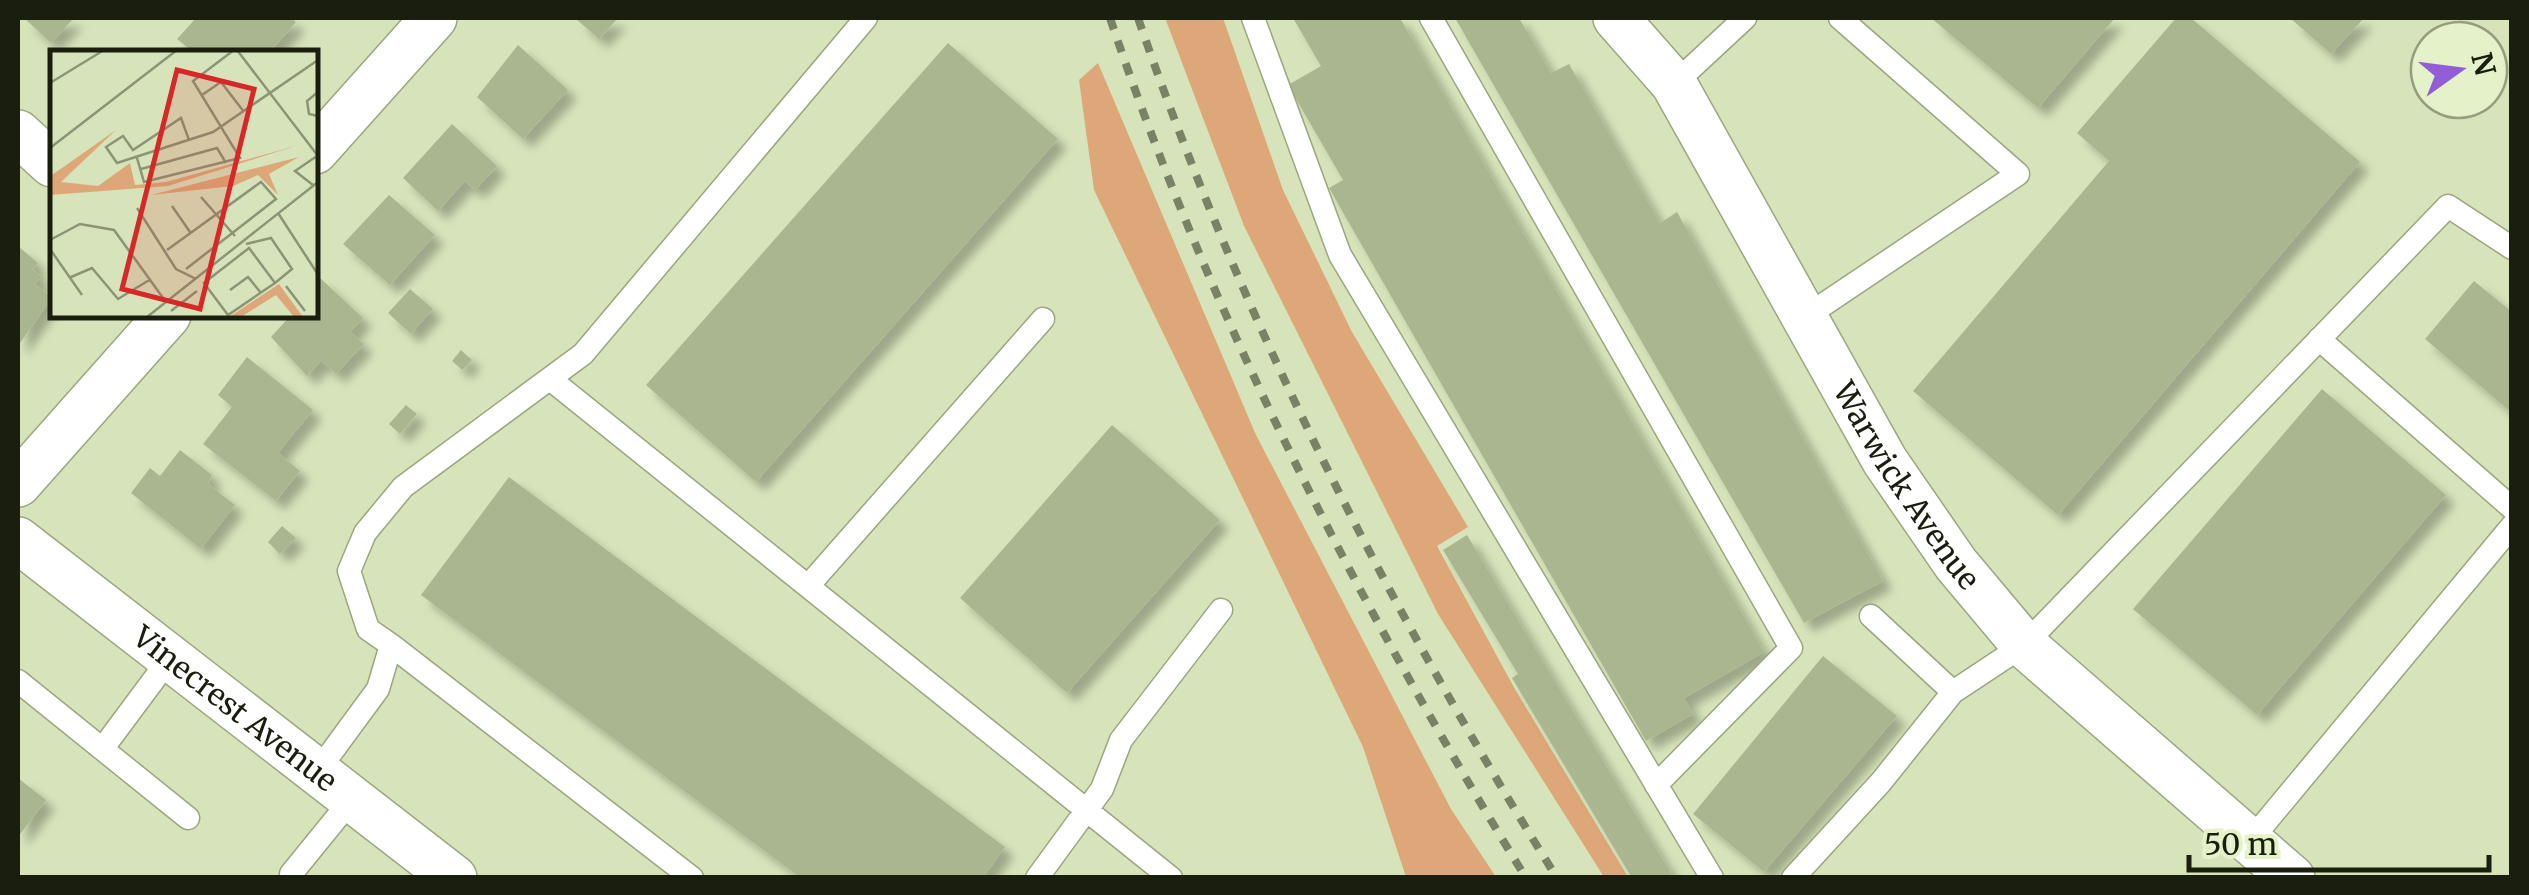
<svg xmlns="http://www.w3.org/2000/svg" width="2529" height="895" font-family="Merriweather,serif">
<defs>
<filter id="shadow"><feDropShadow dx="9" dy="9" stdDeviation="5" flood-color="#0004"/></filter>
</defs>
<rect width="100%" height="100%" fill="#d7e4bb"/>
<path fill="#dea779" d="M1165 18H1223L1283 190 1352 332 1468 527 1437 546 1516 691 1628 877H1604L1438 614 1244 226Z
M1098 63 1256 435 1451 809 1496 877H1406L1363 747 1094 190 1079 80Z"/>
<path fill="#aab68f" filter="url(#shadow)" d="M24 18H74L51 43Z
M196 18H291L296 22 270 52H193L177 39Z
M575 18H618L599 39Z
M1293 18H1400L1764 652 1684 698 1693 714 1646 741 1329 188 1343 180 1288 85 1321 66Z
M1455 18H1519L1551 73 1569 64 1660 223 1677 212 1883 581 1804 623Z
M1931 18H2115L2038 108Z
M2176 18H2191L2360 162 2058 515 1913 391 2109 161 2077 133Z
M2290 18H2364L2331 54Z
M948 43 1058 139 756 482 646 385Z
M518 45 568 90 523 139 477 97Z
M452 124 497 166 475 190 465 181 438 211 403 178Z
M389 195 435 235 390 285 343 244Z
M18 246 38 263 32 269 42 277 35 284 52 298 18 346Z
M319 277 363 318 350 332 364 344 336 374 321 361 307 376 271 337 291 315H315Z
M2474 281 2512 312V413L2425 339Z
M410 289 433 309 411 334 388 313Z
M461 350 472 360 462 370 452 361Z
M247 357 313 410 278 453 300 471 276 501 203 444 232 407 218 395Z
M2322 389 2446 495 2257 715 2133 609Z
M406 405 417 414 400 434 389 424Z
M1112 425 1220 520 1067 693 960 598Z
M180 450 212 475 208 484 235 505 201 549 131 493 150 468 160 476Z
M509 477 1005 847 983 878H801L421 595Z
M282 526 296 538 280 554 268 542Z
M1467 535 1542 660 1674 878H1632L1512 678 1518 674 1443 550Z
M1823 656 1897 716 1764 872 1693 814Z
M18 778 46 800 18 837Z"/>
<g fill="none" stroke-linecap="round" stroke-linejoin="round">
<defs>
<path id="service" d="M1253 18 1340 255 1712 878
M1431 18 1791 648 1656 785
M1674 84 1745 18
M1805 317 2018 174 1840 18
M2319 339 2512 508
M550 379 1171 878
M808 586 1043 319
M1871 616 1953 692
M391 645 692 878
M18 681 188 818
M103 748 170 658
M317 772 378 689 391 645 368 629 349 571 365 533 403 487 583 354 866 18
M2250 841 2512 526
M291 874 352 799
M1037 878 1102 789 1121 740 1221 610
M1793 878 1881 782 1953 692 2024 645 2448 206 2512 248"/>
<g id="minor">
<path id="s1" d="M1616 18 1674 84 1885 461 1956 564 2024 645 2292 878"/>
<path d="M18 133 52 164"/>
<path d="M315 151 434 18"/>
<path d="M18 484 168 315"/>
<path id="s2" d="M18 540 454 878"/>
</g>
</defs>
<use href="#service" stroke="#9ba680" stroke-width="25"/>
<use href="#minor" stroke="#9ba680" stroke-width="48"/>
<use href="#service" stroke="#fff" stroke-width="22"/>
<use href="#minor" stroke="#fff" stroke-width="45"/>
<path stroke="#7a8266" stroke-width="8" stroke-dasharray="12 12" stroke-linecap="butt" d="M1110 18C1211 319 1360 608 1526 878
M1138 18C1242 321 1387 606 1557 878"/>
</g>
<g text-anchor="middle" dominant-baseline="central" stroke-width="10" stroke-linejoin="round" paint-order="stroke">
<g font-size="30" fill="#1a1e0f" stroke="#e5f1c8">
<text stroke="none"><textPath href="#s1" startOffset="552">Warwick Avenue</textPath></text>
<text stroke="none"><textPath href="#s2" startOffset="275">Vinecrest Avenue</textPath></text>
</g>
</g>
<g transform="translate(50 50)">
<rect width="268" height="268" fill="#d7e4bb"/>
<path d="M66 80 11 132 48 136 80 113 85 135 116 132 249 95 118 136 0 145 2 125ZM249 107 219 124 228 145 208 125 183 136 101 145ZM229 234 253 267H244L226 245 191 267H179Z" fill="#dea779"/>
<path fill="none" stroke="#8b9576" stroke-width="2.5" d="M187 0 268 106M0 33 54 0M268 42 257 51 259 64 268 66M152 45 171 32 194 62M139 90 131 68 83 100 73 86 56 97 67 113 163 82 268 10M0 98 127 0M87 108 94 132 190 108 143 31 184 0M91 119 167 98 176 113M263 135 245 121 267 106M151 147 185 186M122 156 140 182M87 158 126 219 146 229M228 163 267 223 268 235M0 190 30 174 64 180 116 252M196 194 221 188 242 219 225 233M199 198 225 233 178 265 154 233ZM0 199 32 245M117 200 211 132 226 149 136 219M21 227 42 218 68 249 101 229M236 236 255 261M180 240 198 227 211 243M121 261 147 241M97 267 268 132"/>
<path fill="#d62828" fill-opacity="0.15" stroke="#d62828" stroke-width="5" d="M127 20 204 39 150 259 72 239Z"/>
<rect width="268" height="268" fill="none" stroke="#1a1e0f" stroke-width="5"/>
</g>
<rect width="2529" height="895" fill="none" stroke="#1a1e0f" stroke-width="40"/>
<g transform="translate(2459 70) rotate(76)"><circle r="48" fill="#e5f1c8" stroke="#949d7e" stroke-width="2.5"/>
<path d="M0-8L18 38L0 25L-18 38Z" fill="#925dd6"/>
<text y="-15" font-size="28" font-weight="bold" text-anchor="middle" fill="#1a1e0f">N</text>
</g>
<path d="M2189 855v15h300v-15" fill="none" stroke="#1a1e0f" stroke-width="5"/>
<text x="2204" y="855" font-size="30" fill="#1a1e0f" stroke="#e5f1c8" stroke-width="8" paint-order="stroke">50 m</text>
</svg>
